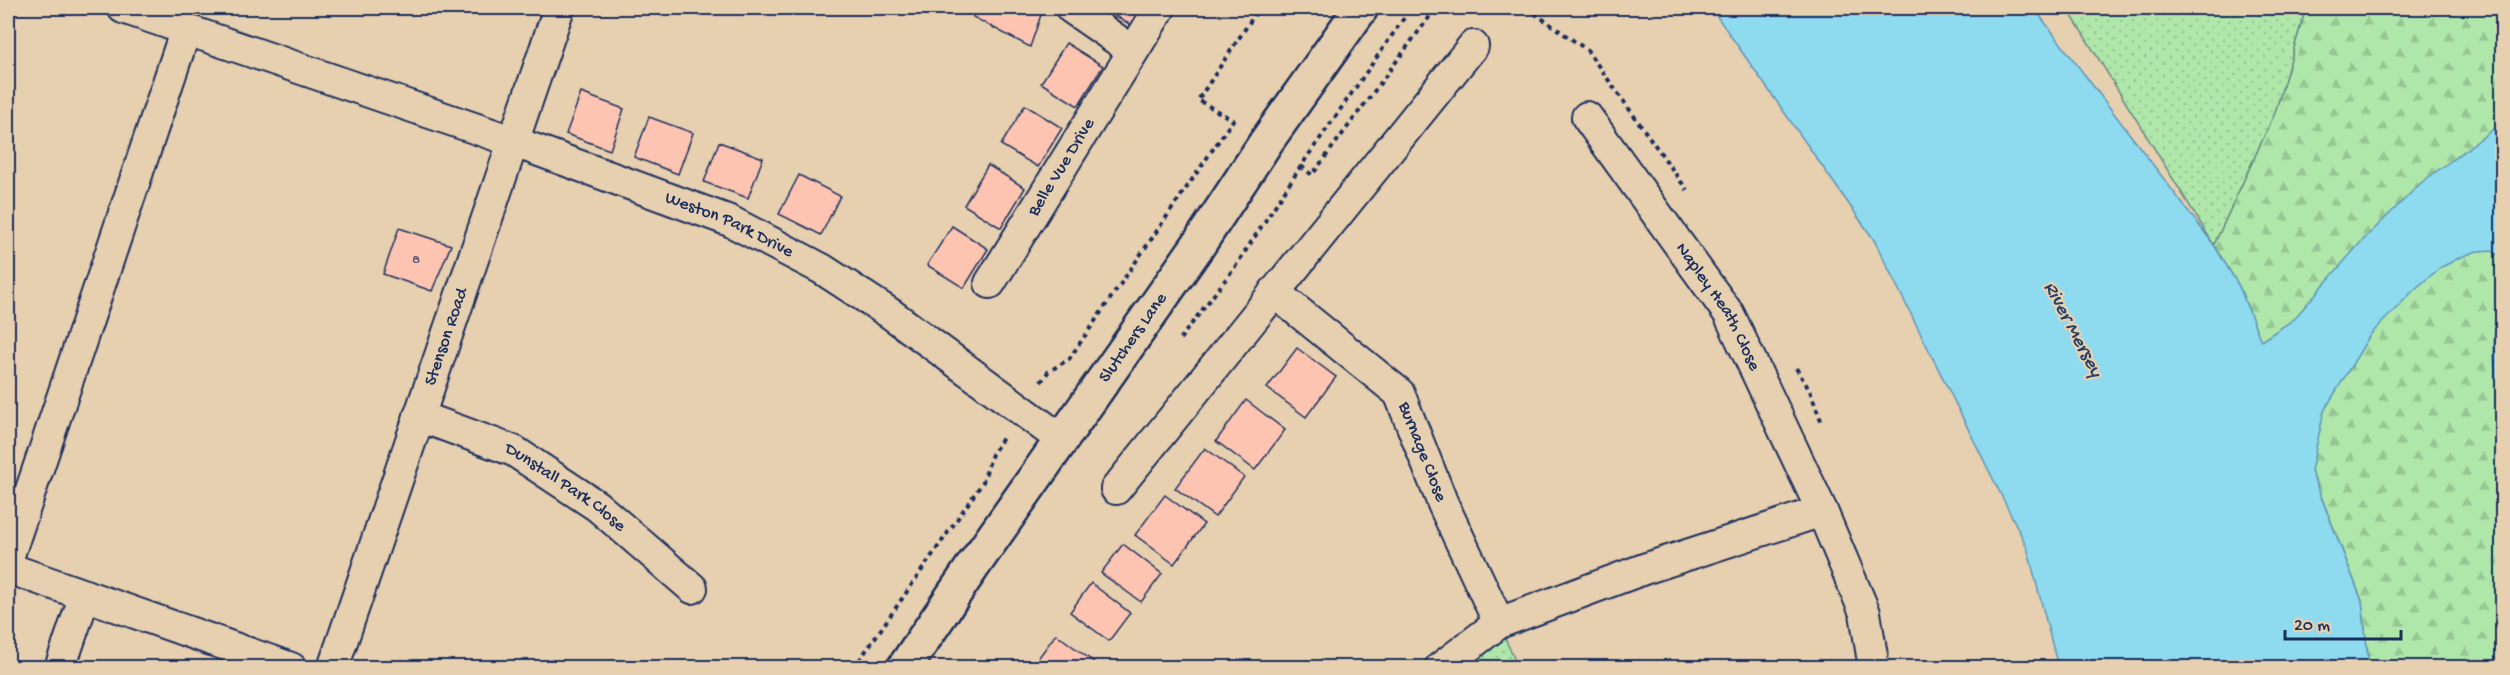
<svg xmlns="http://www.w3.org/2000/svg" width="2510" height="675" font-family="'Gochi Hand',sans-serif">
<defs>
<pattern id="green-dots" width="8" height="8" patternUnits="userSpaceOnUse" patternTransform="scale(1.5)"><rect width="8" height="8" fill="#afe6a9"/><path d="M2 2h.1M6 6h.1" fill="none" stroke="#96c694" stroke-width="1.8" stroke-linecap="round"/></pattern>
<pattern id="forest-firs" width="22" height="20" patternUnits="userSpaceOnUse" patternTransform="scale(1.5)"><rect width="22" height="20" fill="#afe6a9"/><path d="M5 1l3.5 6h-7zM16 11l3.5 6h-7z" fill="#96c694"/></pattern>
</defs>
<rect width="100%" height="100%" fill="#e7d0b0"/>
<filter id="ink" filterUnits="userSpaceOnUse"><feTurbulence type="fractalNoise" baseFrequency=".0167" numOctaves="2"/><feDisplacementMap in="SourceGraphic" scale="12" xChannelSelector="R" yChannelSelector="G"/><feConvolveMatrix kernelMatrix="1 2 1 2 8 2 1 2 1" color-interpolation-filters="sRGB"/></filter>
<g filter="url(#ink)">
<path fill="url(#green-dots)" stroke="#658a84" stroke-width="1.5" d="M2067 8H2306L2275 113 2214 245Z
M1499 625 1518 667 1443 668Z"/>
<path fill="url(#forest-firs)" stroke="#658a84" stroke-width="1.5" d="M2306 8H2502V667H2369L2362 601 2239 286 2214 245 2275 113Z"/>
<path fill="#8edaef" stroke="#6096b5" stroke-width="1.5" d="M1711 8H2034L2214 245 2239 286 2261 341 2293 320 2361 242 2422 182 2502 123V397C2486 370 2499 293 2502 259L2492 250 2477 251 2461 257 2440 268 2414 290 2370 335 2324 411 2311 471 2362 601 2369 667H2058L2027 547 1874 240Z"/>
<path fill="#fdc4b2" stroke="#1b2f5e" stroke-width="1.5" d="M976 8H1040L1043 9 1030 47 973 17Z
M1102 8H1142L1131 25Z
M1066 43 1103 66 1078 106 1041 83Z
M581 93 624 109 610 150 566 134Z
M1025 105 1062 128 1038 167 1001 145Z
M649 117 693 133 678 174 634 157Z
M719 142 763 158 748 198 704 182Z
M988 165 1025 188 1001 228 964 205Z
M799 175 840 196 821 235 779 214Z
M952 226 988 249 964 288 927 265Z
M399 228 451 245 432 291 383 274Z
M1297 348 1336 377 1306 417 1267 388Z
M1246 400 1285 430 1255 470 1216 441Z
M1205 448 1244 477 1215 517 1175 488Z
M1165 495 1204 524 1174 564 1135 535Z
M1123 544 1162 574 1141 602 1101 573Z
M1091 583 1130 613 1109 641 1070 612Z
M1056 634 1095 663 1092 668H1031Z"/>
<g fill="none" stroke-linecap="round" stroke-linejoin="round">
<defs>
<g id="street">
<path id="s1" d="M123 8 512 141 730 221 822 269 891 314 1062 440"/>
<path d="M1071 8 1133 51"/>
<path id="s2" d="M1587 117 1729 314 1822 511 1865 613 1874 668"/>
<path id="s3" d="M990 283 1160 8"/>
<path id="s4" d="M1274 292 1399 393 1443 504 1499 623"/>
<path id="s5" d="M419 416 514 451 597 506 692 588"/>
<path d="M1116 489 1473 46"/>
<path d="M8 558 186 29"/>
<path d="M8 568 291 668"/>
<path d="M60 668 85 595"/>
<path id="s6" d="M333 668 559 8"/>
<path d="M1440 668 1499 623 1644 569 1822 511"/>
</g>
<g id="highway">
<path id="s7" d="M904 668 973 566 1199 244 1266 142 1361 8"/>
</g>
</defs>
<use href="#street" stroke="#1b2f5e" stroke-width="34"/>
<use href="#highway" stroke="#1b2f5e" stroke-width="38"/>
<path stroke="#1b2f5e" stroke-width="4" stroke-dasharray="4.5 4.5" stroke-linecap="butt" d="M1527 8 1587 50 1687 190
M1301 166 1312 175 1436 8
M1180 339 1235 267 1301 166 1411 8
M1796 368 1810 391 1822 423
M1041 382 1048 372 1069 359 1233 120 1198 100 1259 8
M854 668 983 482 992 454 1003 438"/>
<use href="#street" stroke="#e7d0b0" stroke-width="30"/>
<use href="#highway" stroke="#e7d0b0" stroke-width="33"/>
</g>
</g>
<g text-anchor="middle" dominant-baseline="central" stroke-width="4.5" stroke-linejoin="round" paint-order="stroke">
<g font-size="15" fill="#545473">
<text x="416" y="260">8</text>
</g>
<g font-size="18" fill="#1b2f5e" stroke="#e7d0b0">
<text stroke="none"><textPath href="#s3" startOffset="136">Belle Vue Drive</textPath></text>
<text stroke="none"><textPath href="#s1" startOffset="644">Weston Park Drive</textPath></text>
<text stroke="none"><textPath href="#s2" startOffset="231">Napley Heath Close</textPath></text>
<text stroke="none"><textPath href="#s6" startOffset="350">Stenson Road</textPath></text>
<text stroke="none"><textPath href="#s7" startOffset="402">Slutchers Lane</textPath></text>
<text stroke="none"><textPath href="#s4" startOffset="224">Burnage Close</textPath></text>
<text stroke="none"><textPath href="#s5" startOffset="164">Dunstall Park Close</textPath></text>
</g>
<g font-size="20" font-style="italic" fill="#26406c" stroke="#e7d0b0">
<text transform="translate(2072 330) rotate(62)">River Mersey</text>
</g>
</g>
<rect width="2510" height="675" fill="none" stroke="#e7d0b0" stroke-width="30"/>
<rect x="15" y="15" width="2480" height="645" fill="none" stroke="#1b2f5e" stroke-width="2" filter="url(#ink)"/>
<path d="M2285 630v9h116v-9" fill="none" stroke="#1b2f5e" stroke-width="3"/>
<text x="2294" y="630" font-size="18" fill="#1b2f5e" stroke="#e7d0b0" stroke-width="4.5" paint-order="stroke">20 m</text>
</svg>
